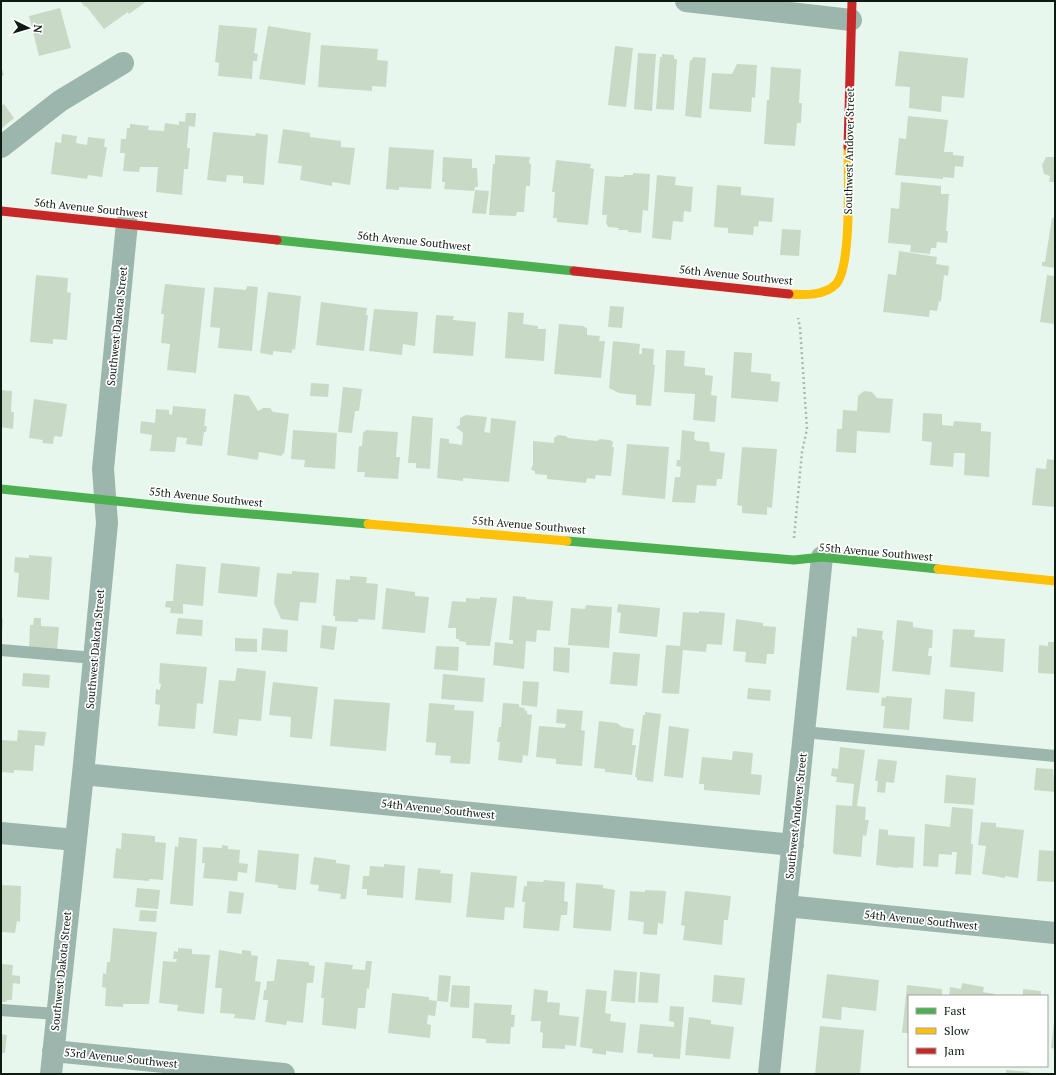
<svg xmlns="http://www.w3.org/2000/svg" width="1056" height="1075" font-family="'PT Serif',serif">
<rect width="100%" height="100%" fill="#e8f7ed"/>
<path fill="#c8dac5" d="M80 1H147L129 14 128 12 104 29 86 6 85 7Z
M60 8 71 48 39 56 29 16Z
M219 25 257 28 254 53 258 54 257 61H253L252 79 218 76 219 63 215 62Z
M268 26 311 33 305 85 259 79Z
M321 45 378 49 377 60 388 61 386 87 372 86V91L318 87Z
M615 46 633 48 626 107 608 105Z
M899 51 968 58 964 98 942 96 941 112 909 108 910 87 895 86Z
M638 53 656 54 652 111 634 109Z
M662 54 674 55V59H677L674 110 656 109 660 57H662Z
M693 57 706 58 701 118 685 116 690 60H692Z
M737 64 757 65 755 98 752 97 751 112 709 109 712 73 732 74Z
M1 66 4 75 1 76Z
M771 67 801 69 799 103H802L801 123H797L795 146 764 144 767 100H769Z
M4 104 14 118 1 129V106Z
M186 113H196L195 127 189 126 187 148H190L188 169H184L182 195 156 192 158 167H140L139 172 123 171 125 153H120L121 139H126L127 128H130V124L149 126 148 130 164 131 165 123 179 125V121L185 122Z
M908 116 948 120 944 152H953V155L964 156 963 167 955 166 954 178 943 177V179L895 175 899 138 906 139Z
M283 129 310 133V137L341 141V147L355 148 350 185 332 182V186L300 180 302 166 278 163Z
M213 132 255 136 256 133 268 135 264 185 243 183V176L227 175 226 182 207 180Z
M62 134 77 136 76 143 87 145 88 137 105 139 104 147H107L102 177 88 175 87 179 51 174 55 142 61 143Z
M389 147 434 150 431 189 399 187V190L386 189Z
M495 155 530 157 529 163 531 164 530 186H526L524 212H517L516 216 489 215 493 164H495Z
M443 157 472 159V168H477L478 187H475L474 191 444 189 445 182H442Z
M1046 157H1055V182H1049L1050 176 1044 174 1042 165Z
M556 160 591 164 590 168 594 169 588 225 557 222V218H553L555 192H552Z
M633 173 650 174 648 211 643 210 641 233 628 232V230H618L619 228 608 227 606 223 607 215H602L605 176 623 177 624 175H633Z
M657 175 676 177 675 185 693 187 691 212 684 211 683 222 673 221 671 240 652 238Z
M901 182 941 186V194H949L946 231H948L947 243 937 242 936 248H931L930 254 910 252 911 245 888 243 891 208 899 209Z
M717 185 741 187V195L774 198 772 222 759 221 758 227 754 226 753 235 728 233V228L714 227Z
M475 190 489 191 486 214 472 213Z
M1052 218H1055V268L1042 266V262H1045Z
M782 229 801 230 799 256 780 255Z
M899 251 937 257 936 264 949 266 948 276 944 275 941 302 939 301 937 311 930 310 929 317 883 312 888 274 896 275Z
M36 275 68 278 67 292 71 293 67 340 53 339V344L30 342Z
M1047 275 1055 276V324L1040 322Z
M165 284 205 288 196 373 167 370 170 344 161 343 164 314H161Z
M247 286 258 287 252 351 218 348 220 328 210 327 214 287 246 290Z
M268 292 301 296 295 350 292 349V353L273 351V355L260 353Z
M321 302 367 308 366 315H368L364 351 316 345Z
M610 306 624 307 622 328 608 327Z
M374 309 418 312 415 346 403 344 402 355 369 351Z
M508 312 524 313 523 324 538 326V329H546L544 361 505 358Z
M436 315 454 316 453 320 476 322 473 356 433 353Z
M559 324 583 326 587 328V335L600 336 599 341H605L601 378 554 374Z
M613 341 640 344 639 354H642V348L654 349 653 365H655L651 406 636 405V395L619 393 609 388Z
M666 350 685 351 684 366 705 368V375L713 376 711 395 717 396 715 422 693 420 695 394 664 392Z
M734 352 752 353 751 372 771 374V381L780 382 778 402 731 398Z
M311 383 329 384 328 397 310 396Z
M343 387 362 389 359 411H355L352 433 338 432Z
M1 390 12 391 11 412H14L13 429 1 427Z
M864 391 872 392 877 398 893 399 890 433 857 431 856 453 836 452 837 429H842L843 410 857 411 858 396Z
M234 394 249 396 258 411 263 408H270L273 412 289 414 284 454H282V456L259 452 258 460 227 455Z
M34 399 67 404 62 437 54 436 53 444 42 443 43 440 29 438Z
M173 406 206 409 204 426H207L206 432H204L202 446 186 444 187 438 177 437 175 452 150 451 152 435 140 433 141 421 155 423 156 409 169 410V414L172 415Z
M923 413 942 414V425L953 426 954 421 981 423V431L991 432 989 477 964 475 965 453H954L953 467 930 465 932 442 922 441Z
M466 415 487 417 484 432 490 433 491 418 516 421 509 482 463 478V481L437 478 440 438 449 439V443L462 445 463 433 456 427 460 425V418Z
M412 416 433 418 430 469 416 468V463H408Z
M293 430 337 433 335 469 304 467 305 460 291 459Z
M366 430 398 432 396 457H400L398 479 364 477 365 472H357L359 446H362L363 433Z
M682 430 695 432 694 439 697 441 709 442 710 451 725 453 722 479H717L716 486 697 485 695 503 672 502 675 477H680L681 467 676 466 677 460H680Z
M558 435 566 436 568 438 597 441 600 439 610 440 613 442 612 447H614L611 476 596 475 595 479 587 478 586 483 547 479V475L535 474V471L531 470 533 464V441L554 443V438Z
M627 444 669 447 665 499 622 495Z
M742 447 777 449 772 508 767 507V515L742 513V506L737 505Z
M1047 459 1055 460V507L1032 505 1036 468 1046 469Z
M29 555 52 557 49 600 17 597 19 573 14 572 15 557 29 558Z
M221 563 260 567 257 597 218 593Z
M176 564 206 567 203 606 183 604V614L170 613 171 608 165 607 166 601H173Z
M292 571 319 573 316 603 300 602 298 621 281 619 274 603 277 573 292 574Z
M350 576 367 577 366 583 378 584 375 620 358 619V622L335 621V616H333L336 579 350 580Z
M386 588 415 592V596L429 597 425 633 382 629Z
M513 596 526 597V599L553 601 550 631 537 630 536 642 526 641 524 669 493 665 495 642 513 644V640H509Z
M480 597 497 598 490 646 466 645V642L459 641V639H456V628H448L452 601 466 602V598L480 599Z
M618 604 660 608 657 637 619 633 621 613 617 612Z
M586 605 612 607 609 648 568 645 571 608 585 609Z
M699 611 725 613 722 645 707 644 706 652 683 650 679 694 662 693 666 645 680 646 683 612 699 613Z
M1 618 3 619 2 635H1Z
M34 618H41V626L59 627 57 650 29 648 30 625H33Z
M178 618 203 620 202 636 176 634Z
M736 619 763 623V626L776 627 774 654H767L766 664 745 662 746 652 733 651Z
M897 620 913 622V627L933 630 932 648H929L928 656H932L930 675 892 671Z
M322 625 337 627 334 650 320 648Z
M263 628 288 630 287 652 261 650Z
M857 628 883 631 882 639 884 640 879 693 846 690 852 636 857 637Z
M953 629 975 630 974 637 1005 639 1003 672 950 667Z
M235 638 257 639V652L235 651Z
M1048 642H1055V674L1038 673 1039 645 1048 646Z
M436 646 459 647 458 671 434 669Z
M554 647 570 648 569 673 553 671Z
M613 652 640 654 637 686 610 684Z
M160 663 207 667 203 704 197 703 195 729 158 726 160 705 155 704 156 689 160 690 161 684 159 683Z
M237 668 266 671 261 721 239 719 237 736 213 733 219 680 235 681Z
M23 673 50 675 49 688 22 686Z
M443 674 485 678 483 702 441 699Z
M523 681 539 682 537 707 521 705Z
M273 682 318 687 312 739 290 737 291 717 269 715Z
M748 688 771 690 770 701 747 699Z
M945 689 975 692 973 722 943 719Z
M886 696 912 698 909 730 883 728 885 706H881L882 697 886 698Z
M334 699 390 703 386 751 330 746Z
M429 703 455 705 454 710 474 711 470 764 450 763 451 756 435 755 436 743 426 742Z
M503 703 519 704V707L525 708 524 710 527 711V714L532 715 528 756 523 755 522 763 498 760 500 742H497L499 727H501Z
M557 709 583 711 581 730 585 731 582 766 556 764V759L536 757 539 726 565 728 566 724 556 723Z
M645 712 661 714 653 782 637 780V777H635L643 715H645Z
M599 721 617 723 622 727 634 729 632 745H636L632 775 605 772V769L594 768Z
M669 726 689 729 683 778 664 776Z
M18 730 46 732 44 746 35 745 33 771 14 770V773L1 772V740L17 741Z
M840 747 865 750 857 806 866 807 865 820H869L866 836 863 835 861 857 834 854 833 852 836 805 852 806 854 784 836 782 837 777 831 776 832 768 838 769Z
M733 751 753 753 751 774 762 775 760 795 704 790V784H699L702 757 732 760Z
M878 759 897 761 894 783 886 782 885 793 877 792 878 781H875Z
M1036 768 1053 769 1055 792 1034 790Z
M946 775 976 778 974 805 944 803Z
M952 807 973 809 971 844H973L971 875 955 874 957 852H952V855L939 854 938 867 923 866 925 824 950 827Z
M981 822 996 823V827L1024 830 1018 878 1005 876V878L982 874 986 846 978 845Z
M879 829 888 830V835L915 837 913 868 899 867 898 868 876 865Z
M122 833 155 836V842L166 843 163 880 149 879V881L113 878 116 848 121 849Z
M179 837 197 839 193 906 170 904 175 846 178 847Z
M222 845 228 846V849L240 850 239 863 248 864 247 873 238 872 237 881 203 878 205 863H202L203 847 222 848Z
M258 850 299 854 296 890 278 888V885L255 882Z
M1039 850 1055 851V882L1037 881Z
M314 857 336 860V863L350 865 346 899H340L341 894 318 891 319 885 310 884Z
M384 864 405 866 403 898 367 895V889H362L363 876H369L370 866 384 867Z
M418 868 441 870 440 873 453 874 451 903 415 900Z
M471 872 517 876 514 908 505 907 504 920 466 917Z
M544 880 565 882 564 901 568 902 567 915H561L559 931 523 928 525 902H522L524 886H527V881L543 882Z
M576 883 603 885V888L615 890 611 931 573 928Z
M1 885 21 886 20 922 17 921 15 933 1 932Z
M137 888 160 890 158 909 135 907Z
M645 890 666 891 663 924 658 923 657 935 643 934 644 922 628 920 630 891 645 892Z
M229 891 244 893 241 914 227 913Z
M685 891 731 896 728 920H724L722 945 683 940 685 926 681 925Z
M140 910 157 911 156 922 139 921Z
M113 928 157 932 149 1004H123V1007L105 1006 106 988 102 987 103 973 106 974 107 962H110Z
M178 948 192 949V954L210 955 204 1014 177 1011 178 1005 159 1003 163 961 176 962 177 959H173L174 951 178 952Z
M219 950 242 954V950L251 951V955L258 956 255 981 261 982 255 1020 234 1018 235 1014 220 1013 222 988H215Z
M277 959 309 962V965L315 966 313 983H307L303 1023 287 1021 286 1025 265 1022 268 1000H263L264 990H266L267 981H274Z
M366 961H372L369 989 367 988 365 1008H358L356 1029 322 1025 324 998H321L325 962 353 965 352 969 365 970Z
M1 964 13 965 12 975 20 976V984L13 983 12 1000H7L6 1002H1Z
M614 970 637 972 635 1003 611 1001Z
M640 972 660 974 658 1003 638 1002Z
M827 974 879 980 876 1011 842 1007 841 1020 822 1018Z
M439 975 451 976 448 1002 437 1001Z
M714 975 745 978 742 1005 712 1002Z
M962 983 984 987 983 992 995 994V996H949L950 987 961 989Z
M452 985 470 986 469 1008 450 1007Z
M907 985 942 989V996H909V1033H902Z
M534 989 548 991 547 1002 560 1003 559 1015 579 1017 576 1046 565 1045V1049L542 1048 543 1033 540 1032 541 1021H531Z
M586 989 607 991 605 1013 611 1014 610 1021 626 1023 623 1053 606 1051V1055L592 1053 593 1049 580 1047Z
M1023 989 1041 991V996H1023Z
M392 993 429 997V1000L437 1001 435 1016 428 1015 427 1024 431 1025 430 1038 388 1033Z
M474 1003 512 1005 511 1015H515L514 1027H511L510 1044 486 1043V1039L472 1038Z
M670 1006 684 1007 680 1059 653 1057V1054L637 1053 640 1024 674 1027V1022L669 1021Z
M689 1017 711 1020V1024L734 1027 730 1059 685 1055Z
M1054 1022 1055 1023V1049L1051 1048Z
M820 1026 864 1030 860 1074H815Z
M1 1034 7 1035 5 1053H1Z
M1006 1070 1030 1072 1029 1074H1006Z"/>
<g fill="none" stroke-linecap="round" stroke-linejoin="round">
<path stroke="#a7b9b1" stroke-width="2.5" stroke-dasharray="2 3" stroke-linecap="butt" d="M794 538 802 452 807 429 800 327 798 318"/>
<path stroke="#9cb6ad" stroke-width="12" d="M1 650 94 658
M804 732 1055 756
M1 1010 57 1014"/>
<path stroke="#9cb6ad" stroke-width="22" d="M686 1 851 20
M1 147 60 101 123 63
M83 774 793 845
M1 833 75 840
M786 906 1055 933
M53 1051 284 1074
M51 1074 83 774 107 523 103 469 127 223
M769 1074 822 557"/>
<path stroke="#4caf50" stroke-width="9" d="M277 240 574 271
M1 489 192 509 368 524
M567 541 794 560 822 557 938 569"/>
<path stroke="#ffc107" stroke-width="9" d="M789 294C804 295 825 296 836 284 852 267 848 174 848 147
M368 524 567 541
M938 569 1055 581"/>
<path stroke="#c62828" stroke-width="9" d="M848 147 852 1
M1 211 277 240
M574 271 789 294"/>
</g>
<g text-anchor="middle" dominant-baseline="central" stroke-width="3.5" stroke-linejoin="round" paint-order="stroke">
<g font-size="11" fill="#0e1b12" stroke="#fff">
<text transform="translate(849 151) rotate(-89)">Southwest Andover Street</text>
<text transform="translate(91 208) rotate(6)">56th Avenue Southwest</text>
<text transform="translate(414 241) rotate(6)">56th Avenue Southwest</text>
<text transform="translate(736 275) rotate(6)">56th Avenue Southwest</text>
<text transform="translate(117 326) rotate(-84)">Southwest Dakota Street</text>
<text transform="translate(206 497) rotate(6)">55th Avenue Southwest</text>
<text transform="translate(529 525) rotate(5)">55th Avenue Southwest</text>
<text transform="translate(876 552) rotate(5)">55th Avenue Southwest</text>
<text transform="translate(95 649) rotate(-85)">Southwest Dakota Street</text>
<text transform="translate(438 809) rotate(6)">54th Avenue Southwest</text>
<text transform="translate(796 816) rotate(-84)">Southwest Andover Street</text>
<text transform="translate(921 920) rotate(6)">54th Avenue Southwest</text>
<text transform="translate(61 971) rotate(-84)">Southwest Dakota Street</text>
<text transform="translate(121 1058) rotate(6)">53rd Avenue Southwest</text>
</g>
</g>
<rect width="1056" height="1075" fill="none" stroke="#0e1b12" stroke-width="4"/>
<rect x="908" y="995" width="140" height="72" fill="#ffffff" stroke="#9fa4a0"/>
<rect x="916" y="1008" width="20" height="6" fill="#4caf50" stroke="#9fa4a0"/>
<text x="944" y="1015" font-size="12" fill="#0e1b12">Fast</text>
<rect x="916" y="1028" width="20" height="6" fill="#ffc107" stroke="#9fa4a0"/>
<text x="944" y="1035" font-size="12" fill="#0e1b12">Slow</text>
<rect x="916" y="1048" width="20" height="6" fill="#c62828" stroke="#9fa4a0"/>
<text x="944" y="1055" font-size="12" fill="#0e1b12">Jam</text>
<g transform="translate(28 28) rotate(95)" stroke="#ffffff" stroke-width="3" paint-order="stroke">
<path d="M0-3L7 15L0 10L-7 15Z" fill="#0e1b12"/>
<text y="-6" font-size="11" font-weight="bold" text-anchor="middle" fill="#0e1b12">N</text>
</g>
</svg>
